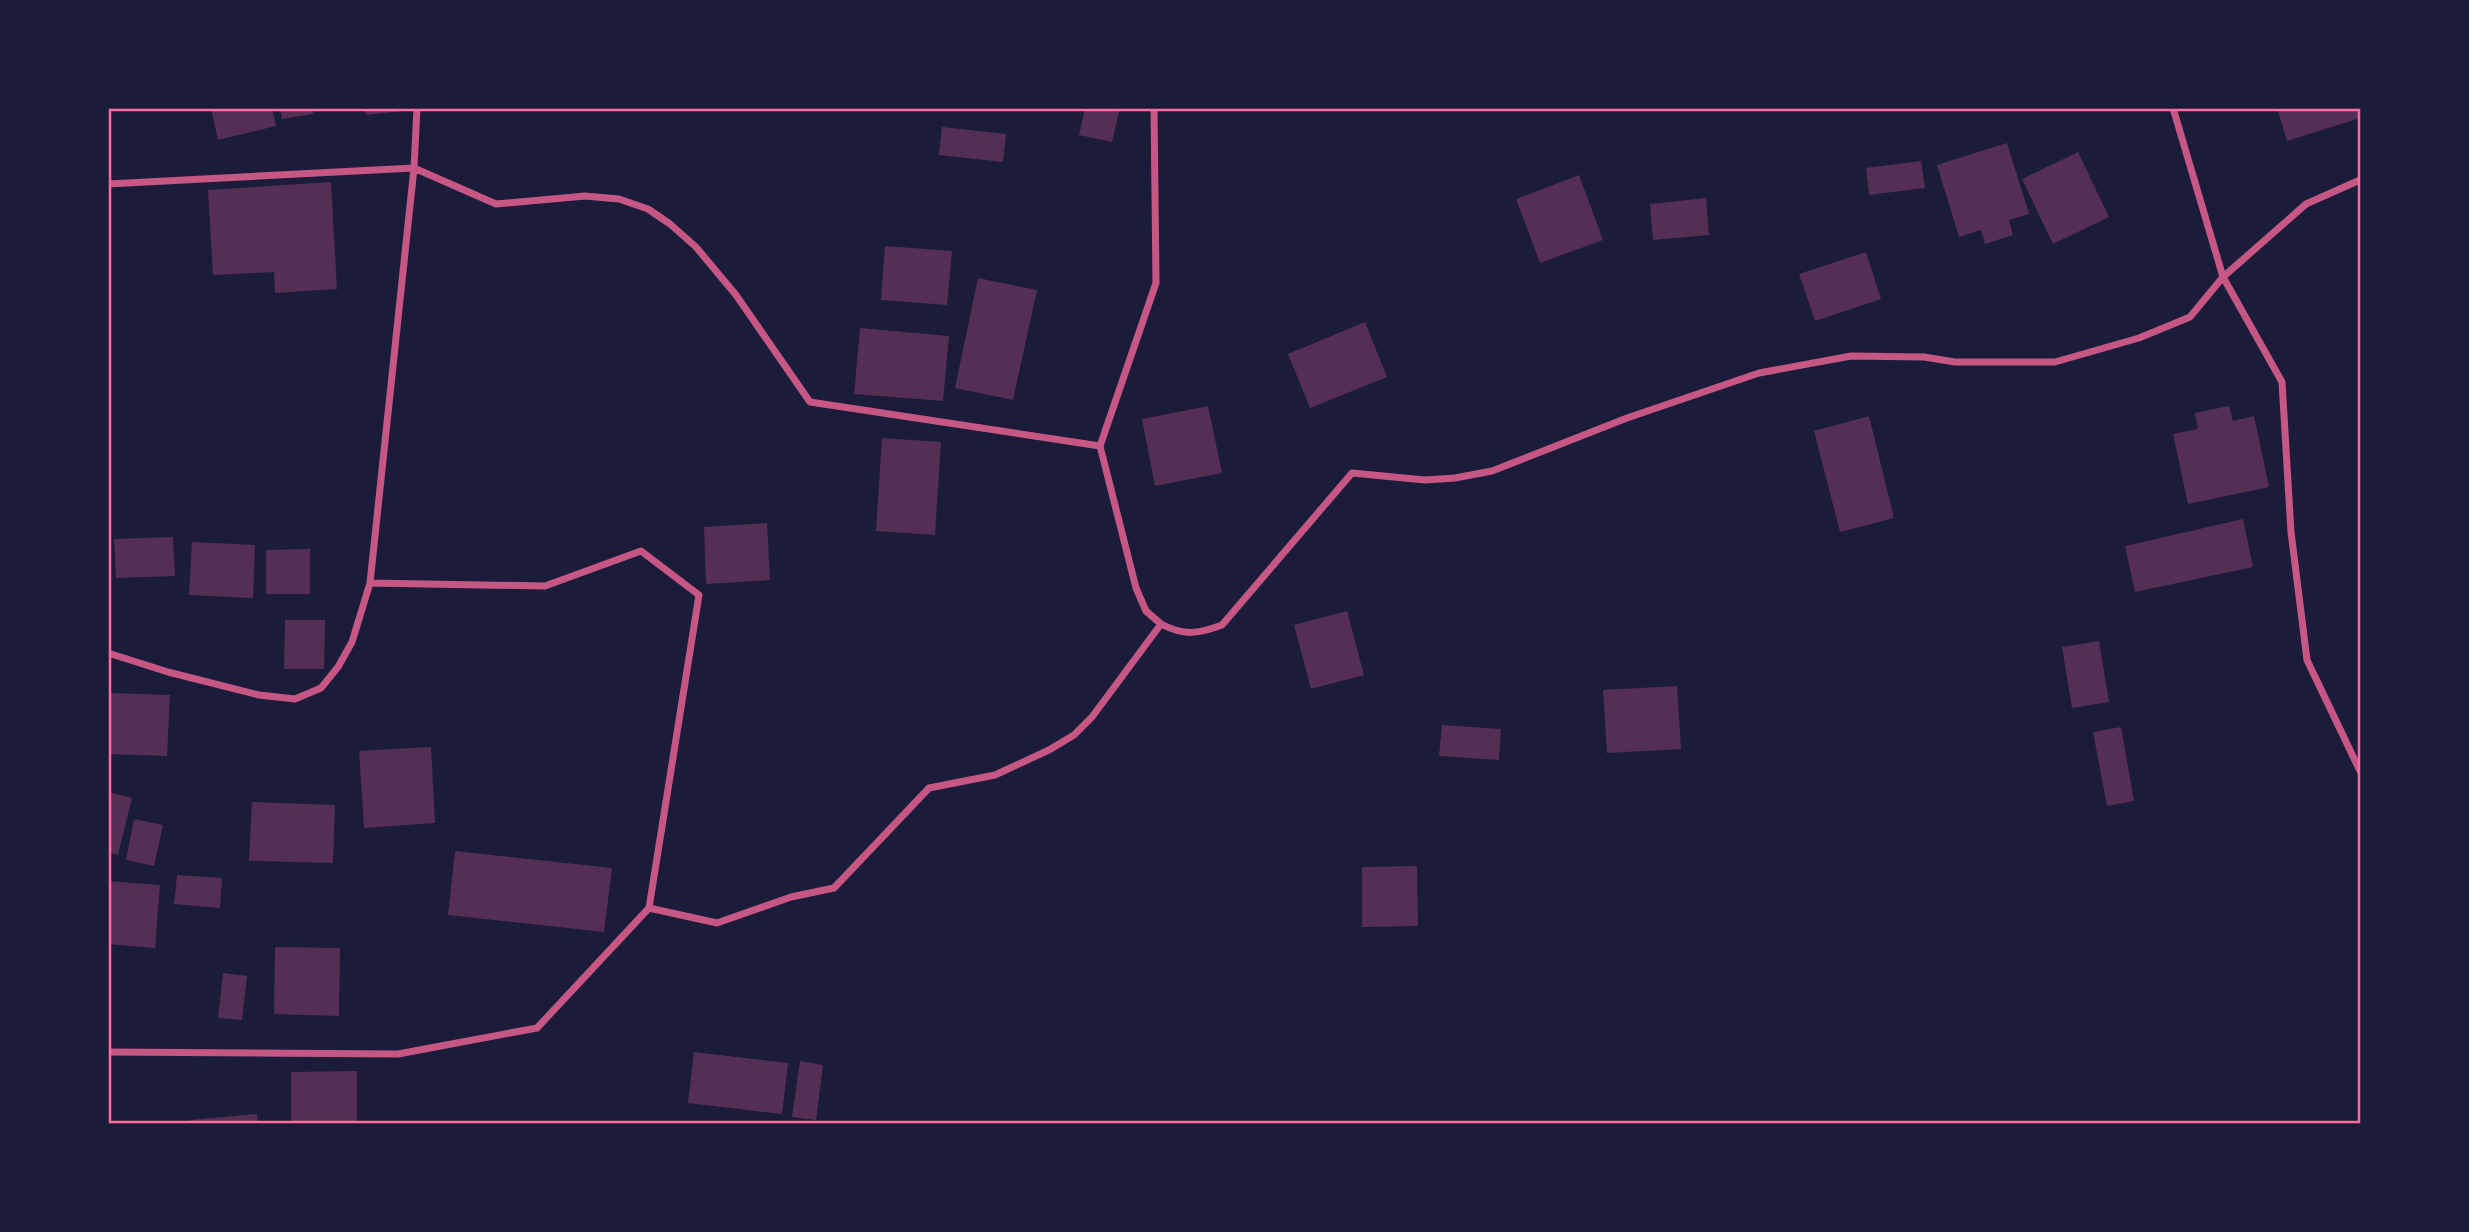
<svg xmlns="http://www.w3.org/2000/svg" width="2469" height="1232" font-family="Helvetica,sans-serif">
<rect width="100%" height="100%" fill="#1b1b3a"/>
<path fill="#542f53" d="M211 108H272L276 126 218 140Z
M280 108H312L313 114 282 119Z
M365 108H412V110L366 115Z
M1085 108H1120L1112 142 1079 135Z
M2277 108H2360V118L2287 141Z
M942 127 1006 134 1003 162 939 155Z
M2007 143 2029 214 2009 220 2013 235 1985 244 1981 230 1959 237 1937 165Z
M2078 152 2109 217 2053 244 2022 179Z
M1921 161 1925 188 1869 195 1866 168Z
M1579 175 1603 240 1540 263 1516 199Z
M331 182 337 289 275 293 274 272 213 275 208 190Z
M1706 198 1709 235 1653 240 1650 204Z
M885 246 952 251 947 305 881 300Z
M1866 252 1881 299 1815 321 1799 274Z
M978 278 1037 290 1013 400 955 388Z
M1365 322 1387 377 1310 408 1288 354Z
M860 328 949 336 943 401 854 394Z
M1208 406 1222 473 1155 486 1142 419Z
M2229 406 2233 421 2254 416 2269 487 2188 504 2173 434 2198 429 2195 413Z
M1869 416 1894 518 1840 532 1814 431Z
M882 438 941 442 935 535 876 531Z
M2243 519 2253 567 2135 592 2125 546Z
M767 523 770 580 706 584 704 527Z
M173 537 175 576 116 578 114 539Z
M192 542 255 545 253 598 189 595Z
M310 549V594H266V550Z
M1347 611 1364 675 1311 689 1294 625Z
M285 620H325L324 669H284Z
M2099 641 2109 702 2072 708 2062 647Z
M1677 686 1681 749 1607 753 1603 690Z
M108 693 170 695 167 756 108 754Z
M1442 725 1501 729 1499 760 1439 756Z
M2121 727 2134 801 2107 806 2093 732Z
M431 747 435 823 364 828 359 751Z
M108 792 132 798 118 855 108 853Z
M252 802 335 805 333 863 249 861Z
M134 819 163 825 154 866 126 860Z
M455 851 612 868 604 932 448 915Z
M1417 866 1418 926 1362 927V867Z
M177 875 222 878 220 908 174 904Z
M108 881 160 885 155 948 108 944Z
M275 947 340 948 339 1016 274 1014Z
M223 973 247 976 242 1020 218 1018Z
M694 1052 788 1063 782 1114 688 1103Z
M800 1061 823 1065 816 1120 792 1117Z
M357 1071V1124H291V1072Z
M257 1114 258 1124H190V1120Z"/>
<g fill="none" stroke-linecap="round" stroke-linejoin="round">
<path stroke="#c65784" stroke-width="7" d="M1154 108 1156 283 1100 446 1136 588 1146 611 1161 624
M2173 108 2223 277 2282 382 2291 532 2307 660 2360 771
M108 184 414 168 496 204 585 196 619 199 648 209 670 224 696 247 736 295 810 402 1100 446
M370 583 545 586 641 551 699 595 649 908
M108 653 168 672 259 695 295 699 321 688 338 667 352 642 370 583 414 168 417 108
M108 1052 398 1054 537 1028 649 908 717 923 791 897 834 888 929 788 995 775 1049 750 1074 735 1092 717 1161 624C1184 636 1198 634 1222 625L1352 473 1425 480 1455 478 1492 471 1627 418 1759 373 1851 356 1924 357 1955 362H2055L2139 338 2190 317 2223 277 2306 204 2360 180"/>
</g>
<rect width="2469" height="1232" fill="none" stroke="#1b1b3a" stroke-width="220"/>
<rect x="110" y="110" width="2249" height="1012" fill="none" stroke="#ff6b9d" stroke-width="2.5"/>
</svg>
